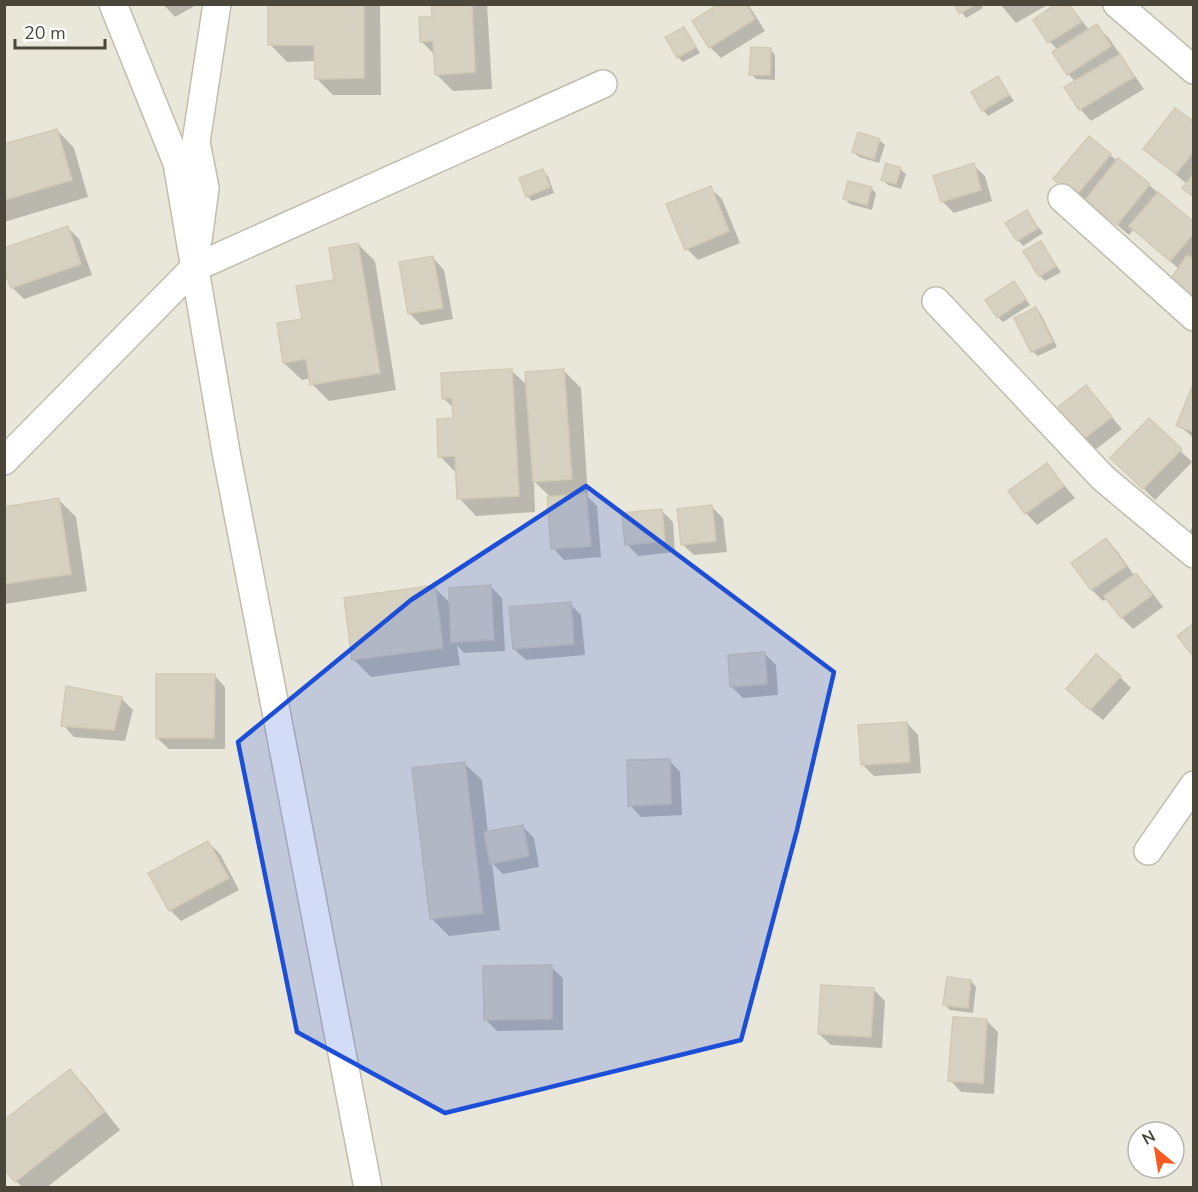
<svg xmlns="http://www.w3.org/2000/svg" width="1198" height="1192" font-family="'Nunito Sans',sans-serif">
<rect width="100%" height="100%" fill="#f6f4ec"/>
<path fill="#e9e6da" fill-rule="evenodd" d="M5 5H1193V1187L5 1188ZM1138 1132H1174V1168H1138Z"/>
<path fill="#0003" d="M163 4H198L175 17Z
M270 4H380L381 95H333L316 78V61L287 62 270 44Z
M432 4H487L492 89 453 91 436 74 435 55 421 41 433 18Z
M722 4H748L765 31 721 58 710 47Z
M956 4H981L983 8 966 18Z
M1000 4H1049L1016 23Z
M1069 4 1089 30 1096 26 1108 37 1144 89 1091 121 1080 109 1076 82 1068 74 1058 50 1050 42 1035 20Z
M684 29 700 53 683 62 678 57Z
M770 49 775 55V80L756 79 751 74Z
M998 78 1014 101 988 116 983 110Z
M1194 124V198L1184 188 1187 184 1145 149Z
M57 130 74 148 88 197 4 222V146Z
M879 140 885 145 879 163 859 157 853 152Z
M1110 155 1149 185 1194 224V258L1179 269 1134 229 1129 235 1091 203 1087 208 1066 190Z
M973 165 985 176 992 201 954 213 942 201Z
M900 169 906 174 901 189 888 185 882 179Z
M542 171 548 176 554 193 532 201 527 196Z
M710 188 722 199 740 243 698 260 687 249Z
M871 188 876 193 872 210 850 204 845 199Z
M1027 212 1043 233 1023 246 1018 240Z
M68 228 79 239 92 275 24 299 12 287Z
M1040 243 1061 272 1045 281 1040 276Z
M358 244 375 261 396 390 329 401 312 384 311 378 302 380 284 363 304 320 336 282Z
M433 258 444 270 453 319 421 325 409 313Z
M1014 283 1030 305 1003 322 998 317Z
M1036 309 1041 314 1057 347 1038 356 1032 351Z
M512 371 528 386 564 371 581 388 588 497 597 506 601 557 564 560 553 548 551 498 534 481 535 512 476 516 459 498 457 474 440 456 454 419V408L444 399Z
M1194 386V438L1178 425Z
M1086 387 1122 429 1095 450 1083 439Z
M1149 420 1192 462 1155 500 1113 458Z
M1047 465 1075 498 1037 525 1026 513 1010 491Z
M59 500 76 517 87 591 5 604 4 509Z
M712 507 723 518 727 552 694 555 682 544Z
M661 510 673 522 675 552 638 556 627 544Z
M1194 522V540L1189 535Z
M1106 540 1117 551 1134 575 1147 586 1163 607 1133 629 1122 618 1108 598 1103 601 1092 590 1073 563Z
M490 586 502 598 505 651 464 653 457 645 460 665 371 677 354 660 434 587 451 604Z
M570 604 581 615 585 655 526 660 514 649Z
M765 654 776 665 778 695 743 698 731 686Z
M214 675 225 687V749H169L157 738Z
M1120 677 1131 688 1103 720 1079 701Z
M122 699 133 710 125 741 74 737 63 725Z
M907 723 918 735 921 773 874 776 863 765Z
M669 760 680 772 682 815 641 817 630 805Z
M464 763 482 780 488 833 523 827 534 838 539 867 503 874 492 863 500 930 449 936 432 919Z
M208 842 220 854 239 890 181 921 170 910Z
M551 967 563 978V1030L497 1031 486 1020Z
M971 981 976 987 973 1013 950 1010 945 1005Z
M873 989 885 1001 882 1048 831 1045 819 1034Z
M987 1021 998 1032 994 1094 961 1092 950 1080Z
M70 1071 87 1088 120 1130 46 1188H23L16 1181Z"/>
<path fill="#d7d1c1" stroke="#d2cab4" stroke-width="1.5" d="M268 4H364V78L315 79 314 45H268Z
M431 4H472L475 72 435 75 433 41 420 42 419 17H432Z
M719 4H746L755 19 709 48 692 21Z
M954 4H976L959 14Z
M1056 4H1069L1081 22 1048 43 1033 20Z
M1097 24 1111 46 1067 75 1052 52Z
M684 27 696 47 677 58 665 37Z
M751 47 771 48 770 75H749Z
M1120 54 1134 77 1079 110 1064 87Z
M998 76 1009 95 982 111 971 92Z
M1175 108 1194 122V151L1176 174 1143 149Z
M57 129 72 180 4 200V144Z
M858 132 880 139 874 159 852 152Z
M1089 136 1111 154 1075 197 1053 179Z
M1118 158 1150 184 1117 225 1085 200Z
M886 163 901 168 896 184 881 180Z
M974 163 981 190 941 202 933 176Z
M543 169 550 187 526 197 519 178Z
M1194 173V197L1182 188Z
M848 181 872 187 867 205 843 199Z
M711 186 729 231 685 250 666 204Z
M1158 192 1194 222V233L1170 261 1129 226Z
M1027 210 1038 228 1017 241 1005 223Z
M68 226 81 264 11 288 4 270V248Z
M1041 241 1056 266 1039 277 1023 251Z
M358 243 380 373 310 385 306 359 283 363 277 323 302 319 296 286 334 280 329 248Z
M1187 255 1194 259V306L1166 286Z
M433 256 443 308 408 314 399 262Z
M1014 281 1026 299 997 318 985 300Z
M1036 307 1053 342 1031 352 1014 318Z
M512 369 519 496 457 499 455 456 438 457 437 419 453 418 452 398 442 399 441 373Z
M564 369 572 479 533 482 525 372Z
M1194 382V432L1176 426Z
M1086 385 1112 417 1082 440 1057 408Z
M1149 418 1182 449 1143 489 1110 458Z
M1047 463 1064 486 1025 514 1008 491Z
M586 493 591 546 551 549 547 497Z
M59 498 71 574 4 584V507Z
M712 505 716 541 681 545 677 509Z
M662 509 665 541 625 545 622 513Z
M1106 538 1126 566 1091 590 1071 563Z
M1136 573 1152 595 1121 618 1104 596Z
M435 585 443 648 352 660 344 598Z
M491 585 494 640 451 642 449 588Z
M571 602 574 644 513 649 509 607Z
M1194 623V657L1177 636Z
M765 652 767 684 730 687 728 655Z
M1096 654 1121 676 1090 710 1066 689Z
M156 674H215L214 738H156Z
M66 686 122 697 114 730 61 726Z
M907 722 910 762 861 765 858 725Z
M670 759 671 804 628 806 627 760Z
M465 762 483 913 430 919 412 768Z
M523 825 529 856 490 864 484 832Z
M208 841 229 878 169 911 148 873Z
M552 965V1019L484 1020 483 966Z
M947 977 971 980 968 1008 943 1005Z
M821 985 874 988 871 1037 818 1034Z
M953 1017 987 1019 983 1083 948 1081Z
M70 1069 104 1112 15 1182 4 1169V1120Z"/>
<g fill="none" stroke-linecap="round" stroke-linejoin="round">
<defs>
<path id="minor" d="M113 4 177 163 226 452 368 1188
M1117 4 1194 70
M1062 198 1194 317
M198 240 205 188 196 142 217 4
M936 301 1103 478 1194 554
M4 461 194 268 603 84
M1148 851 1194 785"/>
</defs>
<use href="#minor" stroke="#c1bdae" stroke-width="30"/>
<use href="#minor" stroke="#fff" stroke-width="27"/>
</g>
<path fill="#1d4ed8" fill-opacity="0.2" stroke="#1d4ed8" stroke-width="4.5" stroke-linejoin="round" d="M586 486 834 672 797 830 741 1040 445 1113 297 1032 238 742 411 600Z"/>
<rect width="1198" height="1192" fill="none" stroke="#4a4639" stroke-width="12"/>
<g transform="translate(1156 1150) rotate(330)"><circle r="28" fill="#ffffff" stroke="#b7b5b0" stroke-width="1.5"/>
<path d="M0-4.5L10 22L0 15L-10 22Z" fill="#f75b22"/>
<text y="-9" font-size="16" font-weight="bold" text-anchor="middle" fill="#4a4639">N</text>
</g>
<path d="M15 39v9h90v-9" fill="none" stroke="#4a4639" stroke-width="3"/>
<text x="24" y="39" font-size="18" fill="#4a4639" stroke="#ffffff" stroke-width="4.5" paint-order="stroke">20 m</text>
</svg>
